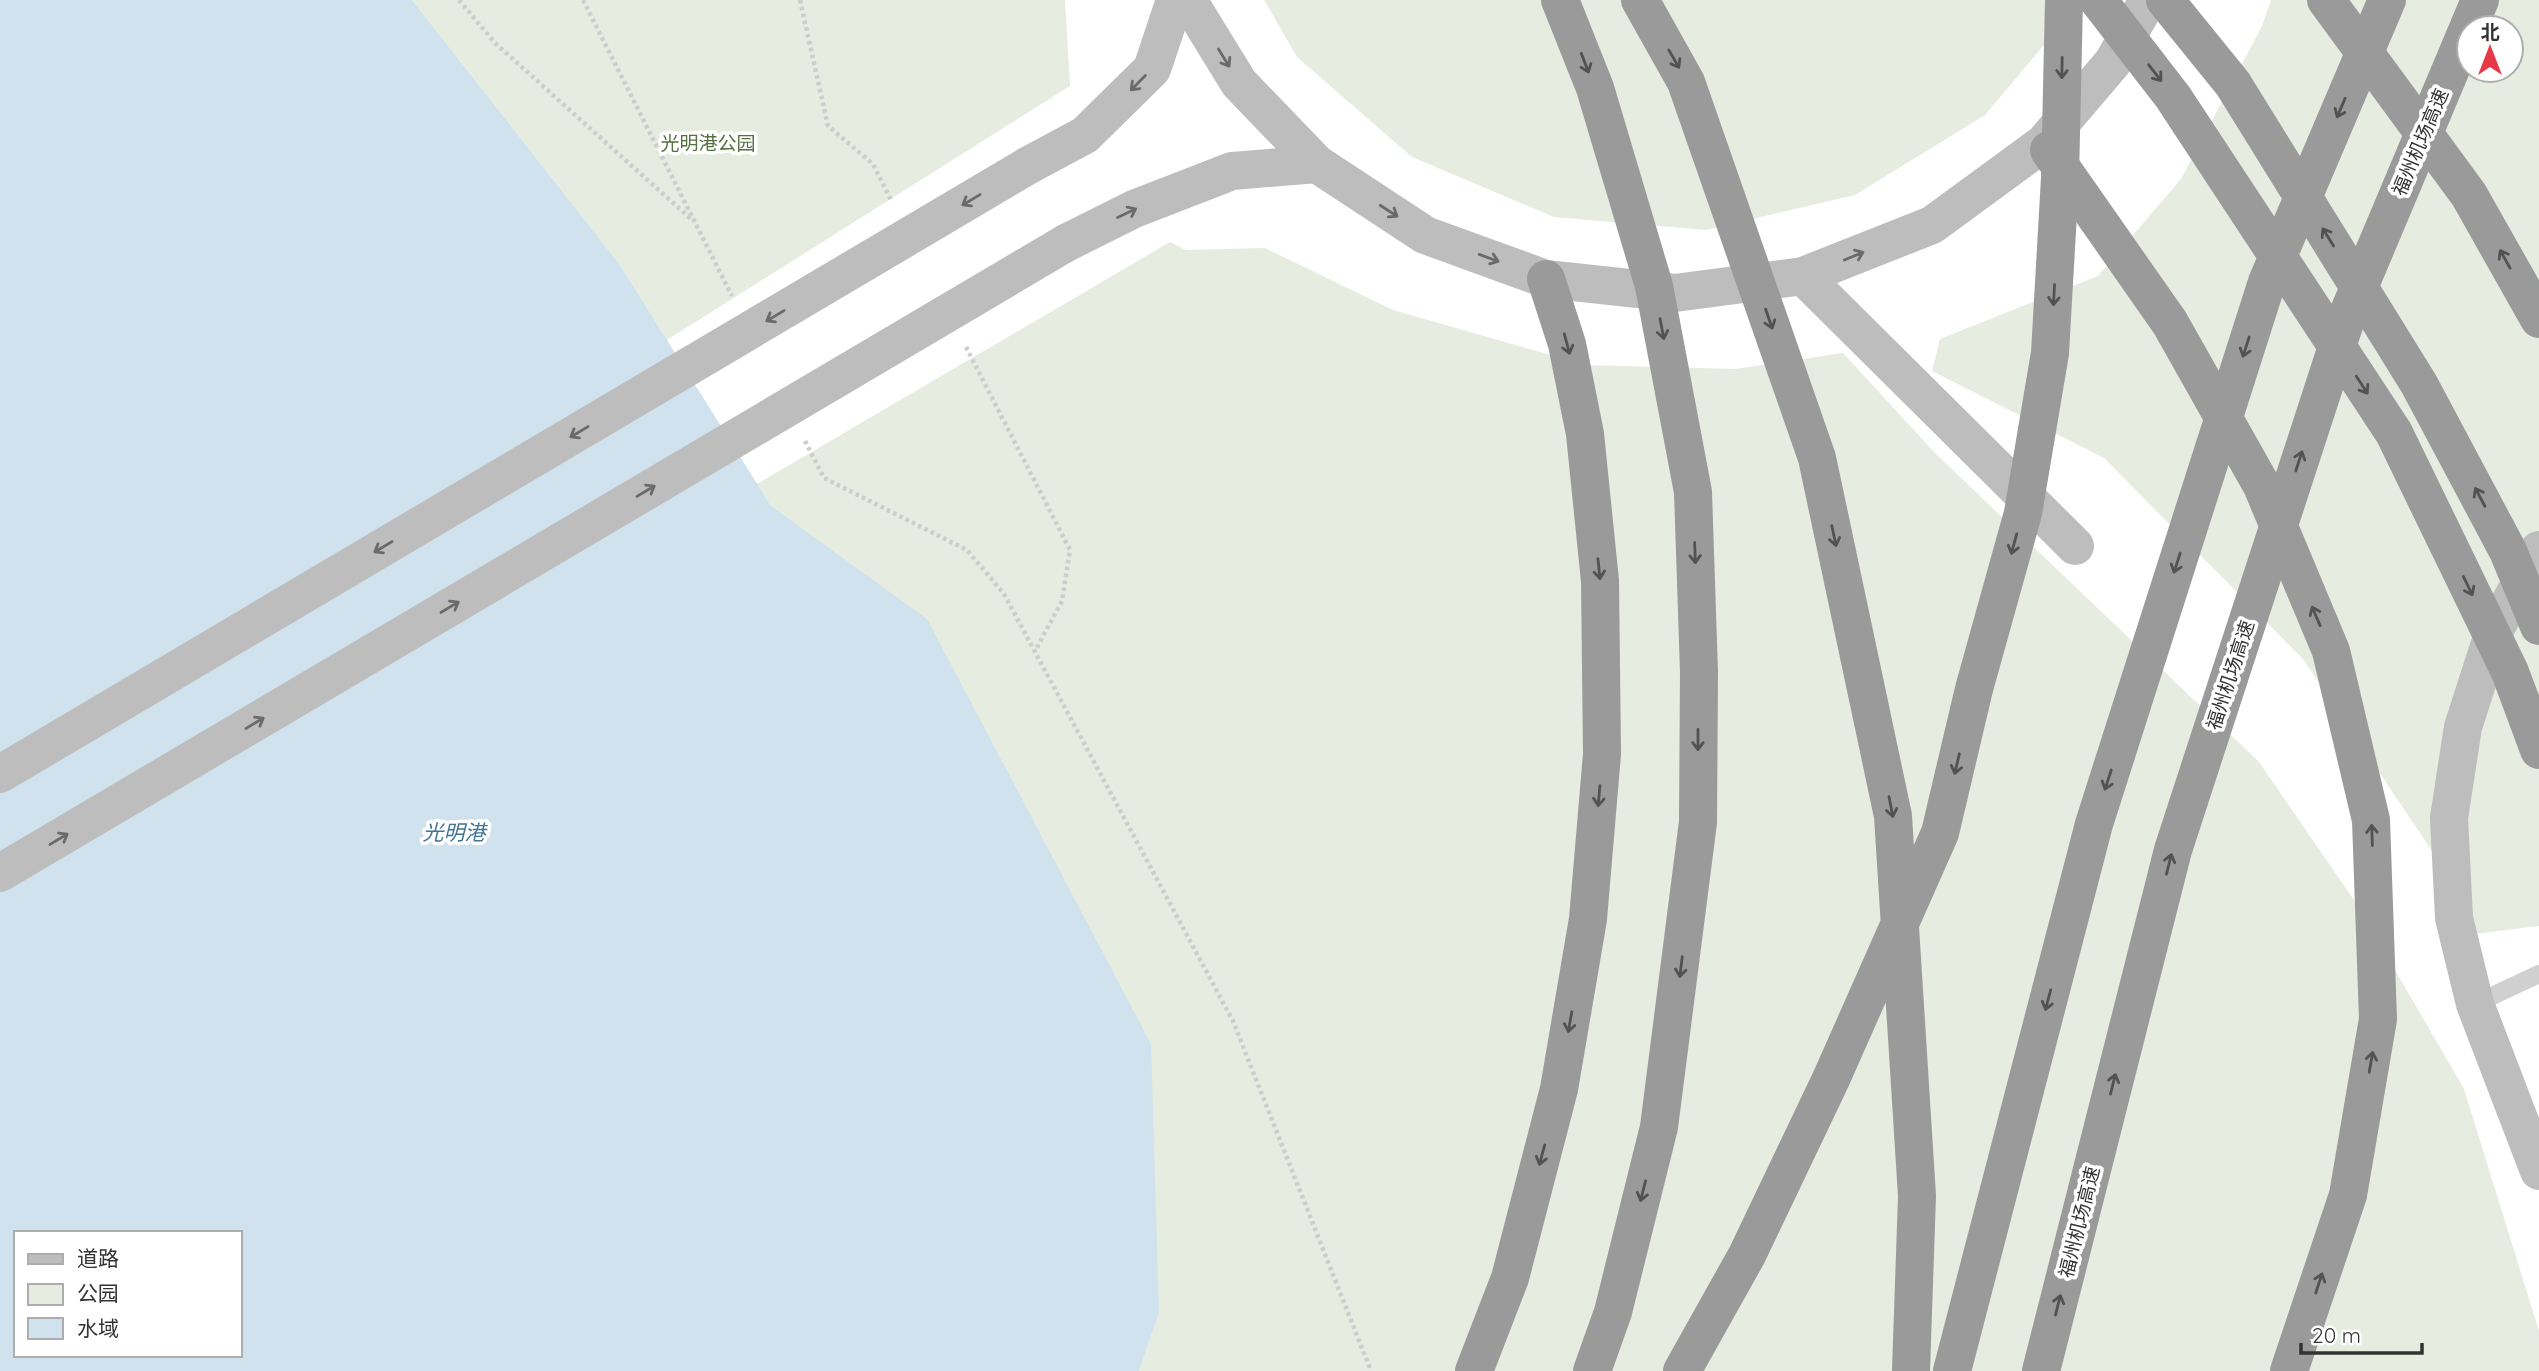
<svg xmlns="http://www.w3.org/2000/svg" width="2539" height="1371" font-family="Quicksand,'Noto Sans SC',sans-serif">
<rect width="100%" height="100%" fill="#fff"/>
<path fill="#e6ecdf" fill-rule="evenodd" d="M412 0H1065L1070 86 667 340 620 265Z
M1264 0H2082L1985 115 1855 195 1706 230 1554 217 1412 157 1297 57Z
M2271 0H2539V926L2474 934 2459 891 2303 659 2104 458 1932 371 1940 339 2098 276 2181 179 2262 26ZM2469 28H2511V70H2469Z
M1170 242 1186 250 1265 248 1393 310 1585 365 1735 369 1843 353 1936 454 2259 762 2358 906 2464 1089 2539 1331V1371H1139L1159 1313 771 506 757 484Z"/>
<path fill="#cfe2ee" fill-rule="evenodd" d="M0 0H412L620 265 771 506 927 619 1151 1044 1159 1313 1139 1371H0ZM16 1233H240V1355H16Z"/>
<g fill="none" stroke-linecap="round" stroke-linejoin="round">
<path stroke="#cdcdcd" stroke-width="4.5" stroke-dasharray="3.5 3.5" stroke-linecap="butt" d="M459 0 495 43 691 219
M583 0 732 296
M800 0 828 126 873 164 892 202
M966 347 1070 550 1062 601 1035 651
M805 441 824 478 967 550 1004 594 1233 1021 1371 1371"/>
<path stroke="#d0d0d0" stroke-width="18" d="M2475 1004 2539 974"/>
<path stroke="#bdbdbd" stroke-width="38" d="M1188 0 1239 83 1317 164 1425 235 1546 279 1675 293 1803 276 1932 225 2044 143 2113 62 2148 0
M1029 165 1085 135 1152 69 1175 0
M1066 243 1134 209 1232 171 1317 164
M1803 276 2075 546
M2539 550 2494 631 2463 727 2449 818 2454 918 2475 1004 2539 1171"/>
<path stroke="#9a9a9a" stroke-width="38" d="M2326 0 2469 195 2539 319
M2049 150 2170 323 2262 486 2331 651 2371 820 2378 1019 2348 1195 2289 1371
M1474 1371 1510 1278 1559 1089 1588 919 1602 754 1600 581 1585 434 1567 344 1546 279
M1592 1371 1613 1312 1659 1127 1698 822 1699 672"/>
<path stroke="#bdbdbd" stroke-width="38" d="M0 774 1029 165
M0 873 1066 243"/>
<path stroke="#9a9a9a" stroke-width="38" d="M1560 0 1595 88 1654 286 1693 492 1699 672
M1640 0 1686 82 1817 458 1893 816 1917 1196 1911 1371
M2098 0 2173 97 2394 433 2510 672 2539 750
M2165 0 2233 84 2419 384 2508 551 2539 626
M1682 1371 1747 1255 1831 1079 1940 833 1974 689 2023 513 2050 353 2060 178 2064 0
M1952 1371 2094 824 2267 282 2387 0
M2041 1371 2173 850 2347 316 2480 0"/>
</g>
<defs><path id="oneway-shaft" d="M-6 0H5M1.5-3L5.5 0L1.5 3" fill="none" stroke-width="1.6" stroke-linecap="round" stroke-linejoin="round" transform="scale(1.75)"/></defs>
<g stroke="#6a6a6a">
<use href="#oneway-shaft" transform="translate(1224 58) rotate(58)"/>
<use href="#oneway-shaft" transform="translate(1138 83) rotate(135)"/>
<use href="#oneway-shaft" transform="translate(971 200) rotate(149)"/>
<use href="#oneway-shaft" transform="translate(1389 211) rotate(33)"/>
<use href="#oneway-shaft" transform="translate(1127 213) rotate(-26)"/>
<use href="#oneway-shaft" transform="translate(1854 256) rotate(-22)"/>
<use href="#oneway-shaft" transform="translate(1489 258) rotate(20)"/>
<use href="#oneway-shaft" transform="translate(775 316) rotate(149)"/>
<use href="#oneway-shaft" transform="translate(579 432) rotate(149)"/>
<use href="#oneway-shaft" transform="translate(646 491) rotate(-31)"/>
<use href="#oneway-shaft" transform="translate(383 547) rotate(149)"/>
<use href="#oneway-shaft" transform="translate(450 607) rotate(-31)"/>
<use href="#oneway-shaft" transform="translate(255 723) rotate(-31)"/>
<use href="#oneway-shaft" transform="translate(59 839) rotate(-31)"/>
</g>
<g stroke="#525252">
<use href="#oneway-shaft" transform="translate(1674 59) rotate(60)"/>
<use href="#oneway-shaft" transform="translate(1585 63) rotate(69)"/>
<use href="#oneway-shaft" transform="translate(2062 68) rotate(91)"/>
<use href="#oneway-shaft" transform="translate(2155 73) rotate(52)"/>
<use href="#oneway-shaft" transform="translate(2341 108) rotate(113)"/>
<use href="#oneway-shaft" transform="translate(2328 237) rotate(-122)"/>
<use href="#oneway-shaft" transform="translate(2505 259) rotate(-119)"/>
<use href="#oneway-shaft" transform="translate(2054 295) rotate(93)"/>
<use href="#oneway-shaft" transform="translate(1769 319) rotate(71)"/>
<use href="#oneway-shaft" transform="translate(1662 329) rotate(79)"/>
<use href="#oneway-shaft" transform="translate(1567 344) rotate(75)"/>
<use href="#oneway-shaft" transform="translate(2246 347) rotate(108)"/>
<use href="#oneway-shaft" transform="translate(2362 385) rotate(57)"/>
<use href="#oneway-shaft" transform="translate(2299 461) rotate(-72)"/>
<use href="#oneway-shaft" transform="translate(2480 497) rotate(-118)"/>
<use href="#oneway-shaft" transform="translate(1834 536) rotate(78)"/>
<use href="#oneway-shaft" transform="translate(2014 544) rotate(105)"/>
<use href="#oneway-shaft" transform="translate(1695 553) rotate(88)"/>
<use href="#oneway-shaft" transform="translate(2177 563) rotate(108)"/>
<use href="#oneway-shaft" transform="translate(1599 569) rotate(84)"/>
<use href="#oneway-shaft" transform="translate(2468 586) rotate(64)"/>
<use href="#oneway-shaft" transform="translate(2316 616) rotate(-113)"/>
<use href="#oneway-shaft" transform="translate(1698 740) rotate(90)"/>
<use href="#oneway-shaft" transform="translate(1957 764) rotate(103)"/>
<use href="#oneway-shaft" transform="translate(2108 780) rotate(108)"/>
<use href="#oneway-shaft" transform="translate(1599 796) rotate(95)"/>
<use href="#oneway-shaft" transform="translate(1891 807) rotate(79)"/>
<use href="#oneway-shaft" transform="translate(2372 835) rotate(-92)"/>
<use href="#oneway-shaft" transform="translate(2169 864) rotate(-76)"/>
<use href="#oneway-shaft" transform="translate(1681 967) rotate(97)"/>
<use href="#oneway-shaft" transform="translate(2048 1000) rotate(105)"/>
<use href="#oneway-shaft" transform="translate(1570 1022) rotate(100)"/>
<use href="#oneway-shaft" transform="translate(2371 1062) rotate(-80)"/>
<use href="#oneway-shaft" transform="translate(2113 1084) rotate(-76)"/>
<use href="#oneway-shaft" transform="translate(1542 1155) rotate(105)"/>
<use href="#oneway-shaft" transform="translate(1643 1191) rotate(104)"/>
<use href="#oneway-shaft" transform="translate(2319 1283) rotate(-72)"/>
<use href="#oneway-shaft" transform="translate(2058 1305) rotate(-76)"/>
</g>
<g text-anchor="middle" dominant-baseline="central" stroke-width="7" stroke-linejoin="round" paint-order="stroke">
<g font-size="19" fill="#333" stroke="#fff">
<text transform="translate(2420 142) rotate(-67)">福州机场高速</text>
<text transform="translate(2230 675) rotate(-72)">福州机场高速</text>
<text transform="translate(2079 1222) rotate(-76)">福州机场高速</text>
</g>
<g font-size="19" fill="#56703f" stroke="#fff">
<text x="708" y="143">光明港公园</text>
</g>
<g font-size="21" font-style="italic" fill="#3f7597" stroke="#fff">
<text x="454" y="832">光明港</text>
</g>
</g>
<rect x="14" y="1231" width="228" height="126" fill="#ffffff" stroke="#adadad" stroke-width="2"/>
<rect x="28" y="1254" width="35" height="10" fill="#bdbdbd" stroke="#adadad" stroke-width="2"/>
<text x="77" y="1266" font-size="21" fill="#333333">道路</text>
<rect x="28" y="1284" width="35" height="21" fill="#e6ecdf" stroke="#adadad" stroke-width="2"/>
<text x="77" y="1301" font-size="21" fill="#333333">公园</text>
<rect x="28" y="1318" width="35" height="21" fill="#cfe2ee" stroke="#adadad" stroke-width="2"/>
<text x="77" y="1336" font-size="21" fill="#333333">水域</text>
<g transform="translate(2490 49)"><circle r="33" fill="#ffffff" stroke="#adadad" stroke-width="2"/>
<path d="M0-5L12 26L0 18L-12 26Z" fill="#e63946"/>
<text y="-10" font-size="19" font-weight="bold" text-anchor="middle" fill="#333333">北</text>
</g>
<path d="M2301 1343v10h121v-10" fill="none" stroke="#333333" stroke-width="3.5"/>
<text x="2312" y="1343" font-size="21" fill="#333333" stroke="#ffffff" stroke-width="5" paint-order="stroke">20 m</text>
</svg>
